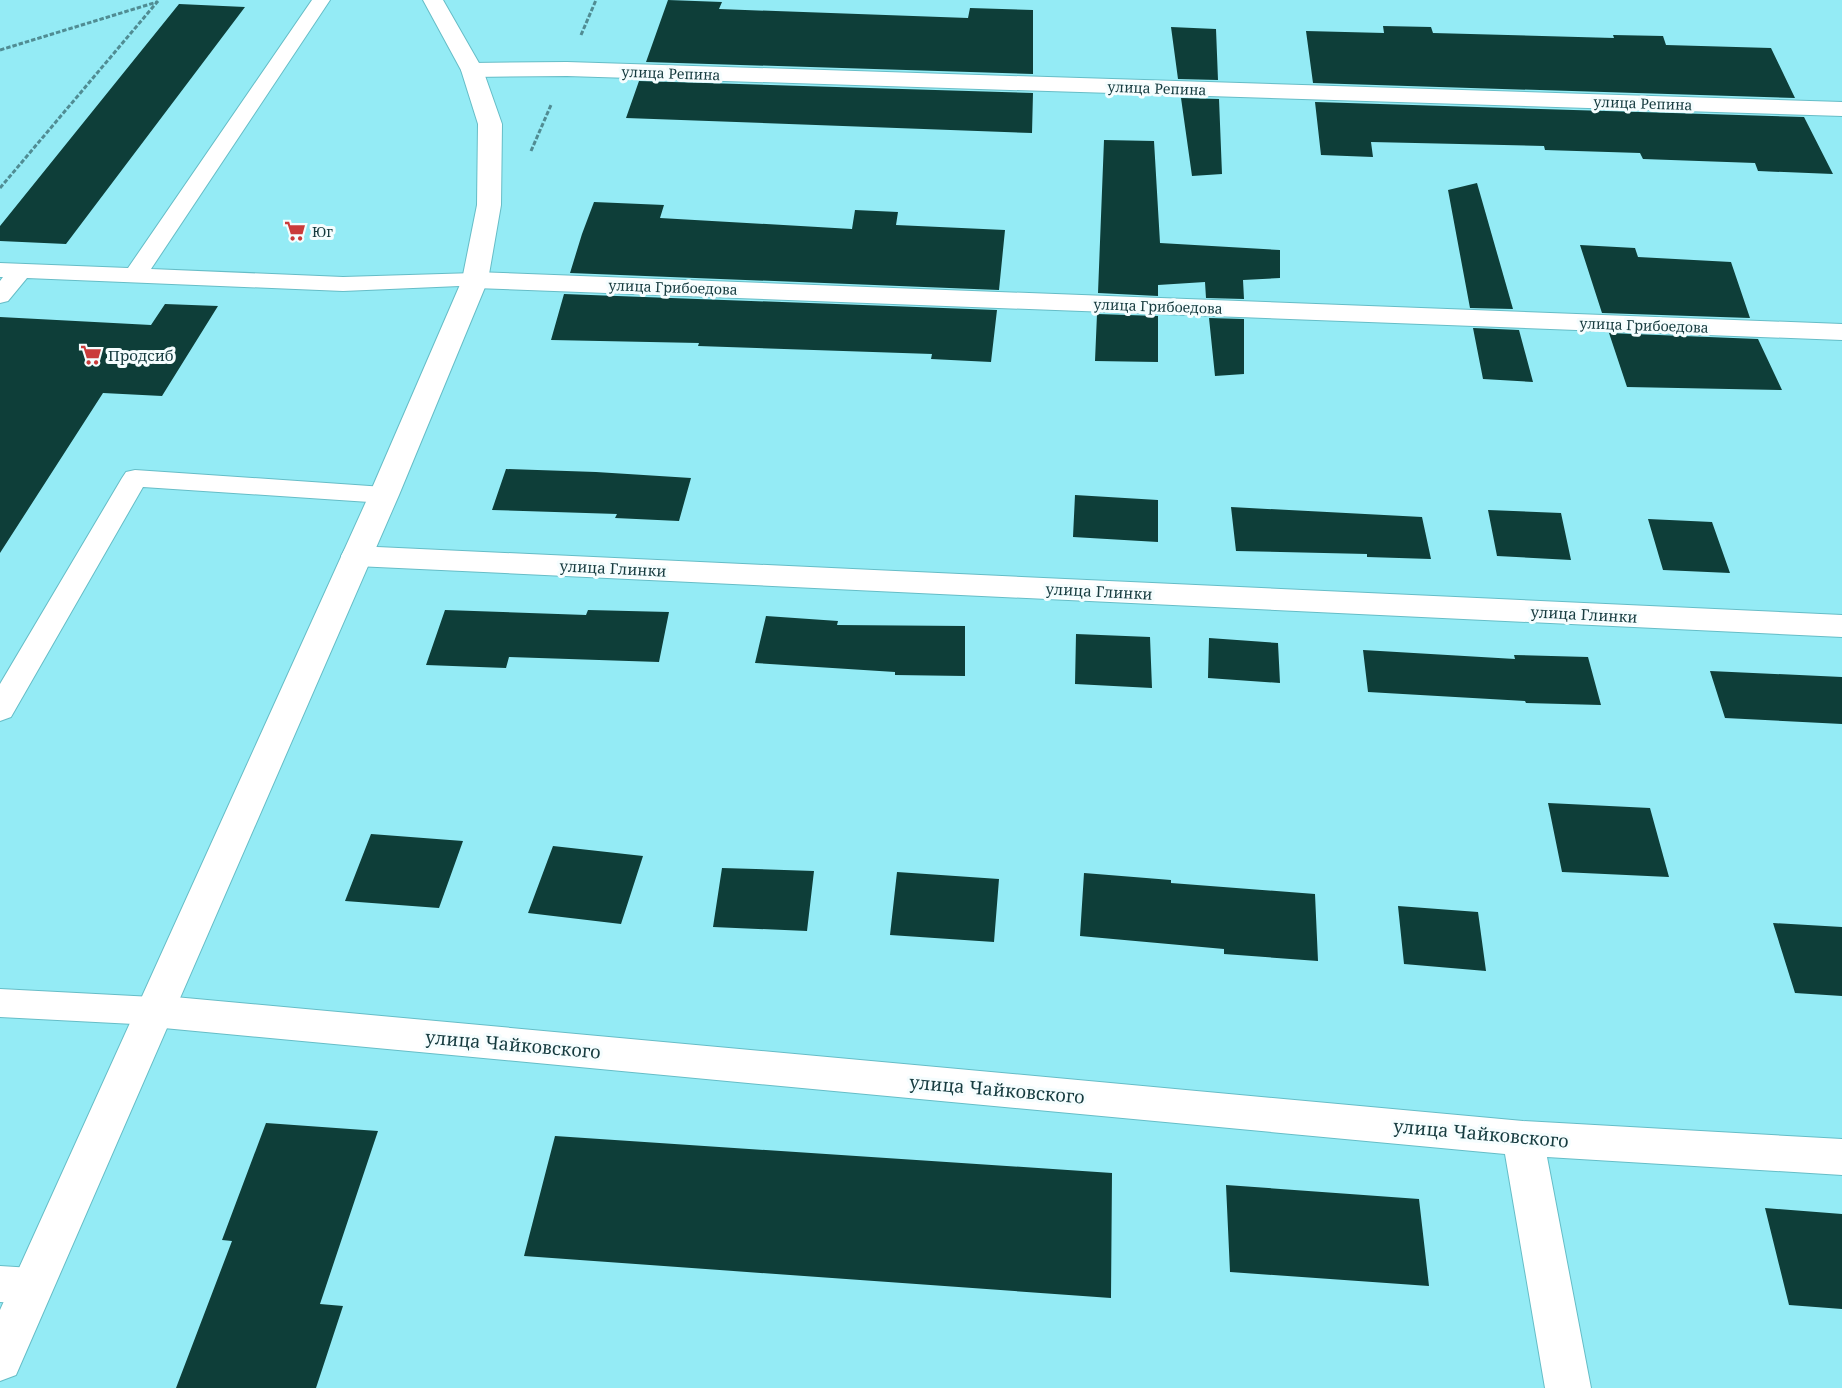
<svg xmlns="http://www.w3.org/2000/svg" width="1842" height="1388" font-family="'Noto Serif',serif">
<rect width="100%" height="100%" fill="#94ebf5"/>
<path fill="#0e3e39" d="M668 0 722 2 719 9 968 18 970 8 1033 10V74L646 62Z
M179 4 245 7 66 244 0 241V226Z
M1383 26 1431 27 1433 33 1614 38 1613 35 1663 36 1666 45 1771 48 1795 98 1313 83 1306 31 1384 33Z
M1171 27 1216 29 1218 80 1178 79Z
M639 81 1033 93 1032 133 626 118Z
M1181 98 1219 99 1222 174 1192 176Z
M1315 102 1804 117 1833 174 1758 171 1755 163 1643 159 1640 153 1545 150 1544 146 1371 142 1373 157 1321 155Z
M1104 140 1154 141 1160 243 1280 250V278L1243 280 1244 299 1206 298 1205 282 1158 285V296L1098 293Z
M1477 183 1513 309 1470 308 1448 190Z
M594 202 664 205 660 218 852 229 855 210 898 212 896 225 1005 230 999 290 570 273 582 234Z
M1580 245 1635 248 1638 257 1731 262 1750 318 1602 313Z
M564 294 997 310 991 362 931 359 932 354 698 346 699 343 551 340Z
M165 304 218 306 162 396 103 393 0 553V317L151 325Z
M1097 314 1158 316V362L1095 361Z
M1209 318 1244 319V374L1215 376Z
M1473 328 1519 330 1533 382 1483 379Z
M1609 333 1758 339 1782 390 1627 387Z
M506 469 596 472 691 478 679 521 615 518 617 514 492 510Z
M1075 495 1158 500V542L1073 537Z
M1231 507 1422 517 1431 559 1367 557V554L1236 551Z
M1488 510 1561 513 1571 560 1497 556Z
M1648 519 1712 522 1730 573 1663 570Z
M445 610 586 615 588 610 669 612 659 662 509 657 506 668 426 665Z
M766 616 838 621 837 625 965 626V676L895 675V672L755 663Z
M1076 634 1150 637 1152 688 1075 684Z
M1209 638 1278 643 1280 683 1208 678Z
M1363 650 1515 659 1514 655 1588 657 1601 705 1526 703 1525 701 1368 692Z
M1710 671 1842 677V724L1725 718Z
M1548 803 1650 808 1669 877 1562 872Z
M371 834 463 841 439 908 345 901Z
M553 846 643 856 621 924 528 913Z
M722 868 814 871 807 931 713 927Z
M897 872 999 879 994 942 890 935Z
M1084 873 1171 880V883L1315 894 1318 961 1224 954V949L1080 936Z
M1398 906 1478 912 1486 971 1404 964Z
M1773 923 1842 927V996L1795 993Z
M266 1123 378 1131 320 1304 343 1306 316 1388H176L232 1241 222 1240Z
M555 1136 1112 1173 1111 1298 524 1256Z
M1226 1185 1419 1199 1429 1286 1230 1272Z
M1765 1208 1842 1214V1309L1789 1305Z"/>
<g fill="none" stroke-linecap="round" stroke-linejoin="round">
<defs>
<path id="lane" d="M312 0H330L151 269 343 277 475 273 483 275 487 280 483 285 343 291 27 278 8 301 0 303V281L3 277H0V263L128 268Z
M135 470 384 487 393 489 397 495 393 501 384 503 143 487 11 717 0 721V684L122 478 126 472Z
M0 989 153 997 165 1001 171 1011 165 1021 153 1025 0 1017Z
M0 1266 32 1268 46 1273 52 1286 46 1299 32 1304 0 1302Z"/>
<path id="street" d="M567 62 1842 102V116L567 76 472 77 464 75 461 70 464 65 472 63Z
M475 272 1842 324V340L475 288 466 285 462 280 466 275Z
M356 546 1842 615V637L356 566 345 563 341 556 345 549Z
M153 995 1523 1121 1842 1139V1175L1547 1157 1591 1388H1545L1505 1154 153 1027 139 1022 134 1011 139 1000Z"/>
<path id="secondary" d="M423 0H443L483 70 502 124 501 205 488 280 399 495 16 1375 0 1381V1310L369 495 462 280 477 205 478 124 461 70Z"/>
</defs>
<use href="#lane" stroke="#66bdc7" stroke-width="2"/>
<use href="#street" stroke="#66bdc7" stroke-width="2"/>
<use href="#secondary" stroke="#66bdc7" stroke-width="2"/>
<path stroke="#508c93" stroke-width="3" stroke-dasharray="4.5 2" stroke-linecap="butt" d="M581 35 596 0
M0 50 157 2
M531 151 551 105
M0 188 158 1"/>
<use href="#lane" fill="#fff" fill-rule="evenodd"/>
<use href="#street" fill="#fff" fill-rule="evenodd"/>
<use href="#secondary" fill="#fff" fill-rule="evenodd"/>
</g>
<defs>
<symbol id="supermarket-bare" viewBox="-9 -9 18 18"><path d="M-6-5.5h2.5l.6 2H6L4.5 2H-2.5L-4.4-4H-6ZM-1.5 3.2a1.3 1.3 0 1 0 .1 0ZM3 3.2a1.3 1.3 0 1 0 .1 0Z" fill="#ca3b3b" stroke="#f5fdfe" stroke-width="2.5" paint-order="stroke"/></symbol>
</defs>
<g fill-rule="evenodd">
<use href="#supermarket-bare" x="280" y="216" width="30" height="30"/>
<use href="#supermarket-bare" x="76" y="340" width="30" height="30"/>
</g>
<g text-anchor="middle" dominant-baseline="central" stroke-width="6" stroke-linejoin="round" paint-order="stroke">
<g font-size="14" fill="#163b3f" stroke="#f5fdfe">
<text transform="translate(671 73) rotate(2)">улица Репина</text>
<text transform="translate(1157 88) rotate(2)">улица Репина</text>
<text transform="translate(1643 103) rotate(2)">улица Репина</text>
<text transform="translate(673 287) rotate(2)">улица Грибоедова</text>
<text transform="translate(1158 306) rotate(2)">улица Грибоедова</text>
<text transform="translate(1644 325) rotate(2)">улица Грибоедова</text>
</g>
<g font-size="14" fill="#163b3f" stroke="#f5fdfe" text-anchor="start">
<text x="312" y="231">Юг</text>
</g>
<g font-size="15" fill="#163b3f" stroke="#f5fdfe" text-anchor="start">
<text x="108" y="355">Продсиб</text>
</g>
<g font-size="15" fill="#163b3f" stroke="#f5fdfe">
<text transform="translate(613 568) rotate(3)">улица Глинки</text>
<text transform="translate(1099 591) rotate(3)">улица Глинки</text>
<text transform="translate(1584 614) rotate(3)">улица Глинки</text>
</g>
<g font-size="18" fill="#163b3f" stroke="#f5fdfe">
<text transform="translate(513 1044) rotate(5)">улица Чайковского</text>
<text transform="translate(997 1089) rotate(5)">улица Чайковского</text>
<text transform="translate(1481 1133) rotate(5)">улица Чайковского</text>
</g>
</g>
</svg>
